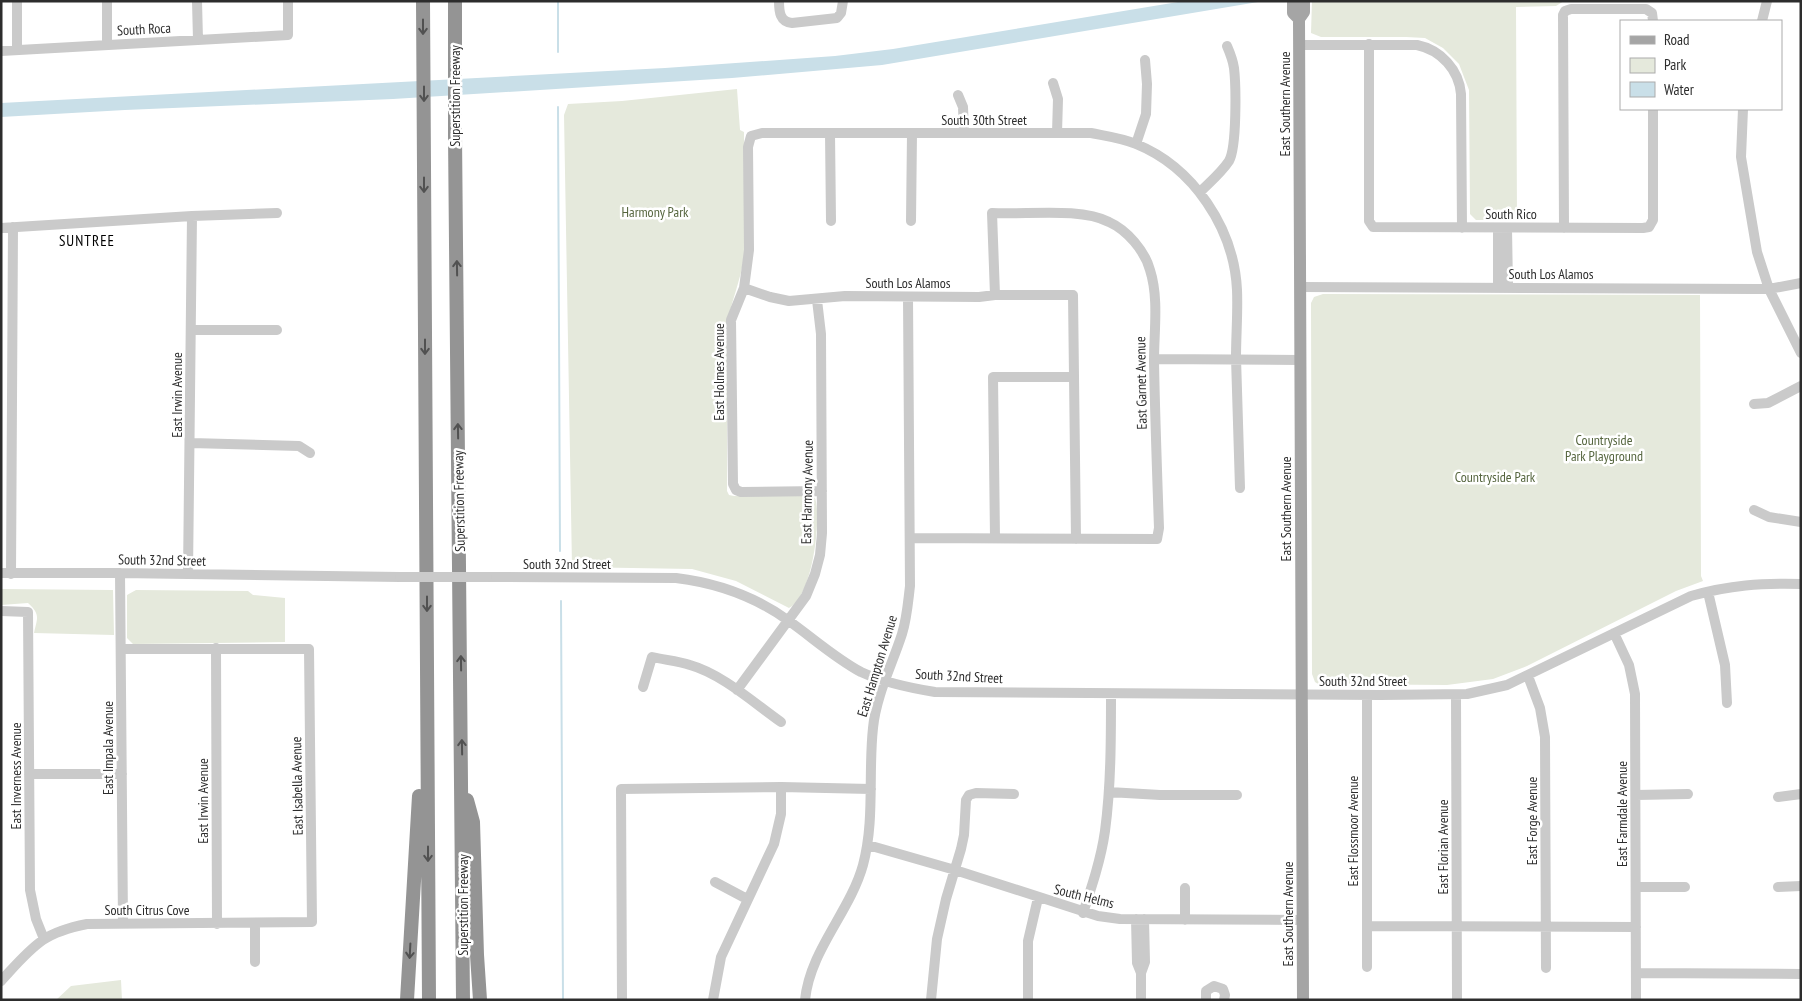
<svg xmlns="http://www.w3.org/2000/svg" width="1802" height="1001" font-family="'PT Sans Narrow',sans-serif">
<rect width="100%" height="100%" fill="#fff"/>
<path fill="#e5e9dc" d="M1312 1H1564L1556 6 1516 7 1517 220H1476L1470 214 1469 90 1459 64 1443 48 1425 38 1406 37H1321L1311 33Z
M737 89 740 130 744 132V256C741 281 730 303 727 327V491L729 495 734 496 808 495 815 498C822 519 812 598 789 608L736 581 692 569 572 567 564 115 568 104 622 101Z
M1323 294 1700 295 1701 576 1703 581 1676 591 1527 666 1493 679 1447 685 1318 684 1315 682 1312 674 1311 303 1314 297Z
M1 589 113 590 114 635 34 633C37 618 41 615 28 603L1 605Z
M136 590 248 591 253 595 285 598V642L133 644 127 638V595Z
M121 980 122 1000H56L71 986Z"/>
<path fill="#c9dfe8" d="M1184 1H1264L882 65 732 78 393 99 125 110 1 117V103L665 68 835 56 893 49Z"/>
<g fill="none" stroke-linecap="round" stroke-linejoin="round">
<path stroke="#c9dfe8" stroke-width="2" d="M558 1V52
M558 107 560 551
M561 601 563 1000"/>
<path stroke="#cacaca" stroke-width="10" d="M17 1V50
M107 1V45
M197 1 198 40
M779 1C779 12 780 22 792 23L837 18 841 13 843 1
M1762 21 1767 1
M1369 44V221L1373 227 1643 228 1649 227 1653 220V109
M1299 45H1417C1441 50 1459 70 1461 94L1462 228
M1 51 288 35V1
M1053 83 1058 99 1057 133
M958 95 963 107 964 133
M1743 109 1741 157 1757 252 1769 289 1801 353
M830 133 831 221
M1136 144 1146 114 1147 84 1145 60
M1200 192C1210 182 1221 173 1229 161 1237 147 1236 85 1234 68 1233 61 1230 53 1227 46
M911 221 912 133
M1 228 192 216 277 213
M1498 228V288
M1507 228 1508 288
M1564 228 1563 15 1565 11 1571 9H1646L1652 13 1653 21
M1300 287 1755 289H1769L1801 283
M744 288 770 297 789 301 845 296 979 297 995 295H1073L1076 539
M191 330H277
M1154 359 1301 360
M1754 404 1768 403 1801 386
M191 443 299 446 310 453
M822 491 741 492 736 490 733 484 731 320 744 288 749 250 748 147 751 136 762 133H1091C1106 136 1122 138 1136 144 1193 167 1234 228 1237 290 1238 312 1236 335 1236 358 1237 401 1239 445 1240 488
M1754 510 1769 517 1801 522
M910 538 1157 539 1159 528C1157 472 1155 416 1154 361 1154 331 1159 298 1150 270 1145 251 1127 230 1109 222 1080 207 1026 215 992 213L995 295
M995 538 993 377H1074
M1 573H120L400 577
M120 573 123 923
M11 574 13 227
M188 574 192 216
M487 577 676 578C717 583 756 597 789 621 813 638 835 658 861 672 885 683 910 688 935 692L1380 695 1467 694 1507 685 1691 596C1730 585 1761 583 1801 584
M1708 592 1725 665 1727 703
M1 611 28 612 30 890 36 919 44 939
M1614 633 1629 665 1635 694 1636 1000
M216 648 217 924
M1528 676 1540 708 1545 737 1546 968
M643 687 652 657C665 660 678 661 690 665 722 674 754 703 781 722
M737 690 806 596 815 574 820 555 822 533 821 334 817 300
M1367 695V967
M1456 695 1457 1000
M29 774H122
M1109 792 1160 795H1237
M1636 795 1688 794
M1778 797 1801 794
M868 845 955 870 1098 916 1120 919 1303 920
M715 882 747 899
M1636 887H1685
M1778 887 1801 886
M1083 913C1092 886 1101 859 1105 831 1111 786 1111 739 1111 694
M1136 919 1137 963 1141 973
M1185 920V888
M255 923V962
M1367 926 1636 927
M1636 973 1801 974
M1 981C14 967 27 951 43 940 56 931 72 927 87 924L312 922 309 649H121
M622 1000 621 789 781 787 871 789
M713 1000 721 957 774 844 781 814V787
M805 1000C810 950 850 912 863 865 875 820 868 774 873 728 876 696 892 665 902 634 907 618 908 602 910 586L908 297
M931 1000 937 939 946 899 961 849 964 835 966 800 969 795 976 793 1014 794
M1028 1000V941L1038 898
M1141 1000V973L1145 962 1144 919
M1206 1000V991L1214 986 1223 989 1225 995 1224 1000"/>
<path stroke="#a5a5a5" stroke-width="12" d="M1293 1V13L1299 19
M1303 1000 1299 19 1304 12V1"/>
<path stroke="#949494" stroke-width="14" d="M423 1 429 1000
M455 1V135L463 1000
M467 800 473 822 477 955 480 1000
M407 1000 419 796"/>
<path stroke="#cacaca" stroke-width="10" d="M400 577H487"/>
</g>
<defs><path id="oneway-shaft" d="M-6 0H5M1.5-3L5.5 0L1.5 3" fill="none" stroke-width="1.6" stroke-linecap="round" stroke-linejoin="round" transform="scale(1.25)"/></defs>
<g stroke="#515151">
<use href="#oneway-shaft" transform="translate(423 27) rotate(90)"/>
<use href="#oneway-shaft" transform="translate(424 94) rotate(90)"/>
<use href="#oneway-shaft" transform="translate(424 185) rotate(90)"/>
<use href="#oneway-shaft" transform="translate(457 268) rotate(-91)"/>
<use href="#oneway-shaft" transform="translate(425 347) rotate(90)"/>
<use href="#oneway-shaft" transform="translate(458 431) rotate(-91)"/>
<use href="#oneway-shaft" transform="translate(427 604) rotate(90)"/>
<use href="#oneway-shaft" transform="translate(461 663) rotate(-91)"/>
<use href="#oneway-shaft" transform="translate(462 747) rotate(-91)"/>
<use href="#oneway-shaft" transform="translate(428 854) rotate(90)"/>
<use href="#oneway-shaft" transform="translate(410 951) rotate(93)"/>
</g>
<g text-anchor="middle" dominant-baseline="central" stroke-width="5" stroke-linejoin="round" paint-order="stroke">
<g font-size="14" fill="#2d2d2d" stroke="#fff">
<text transform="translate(144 29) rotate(-3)">South Roca</text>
<text transform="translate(455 96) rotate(-90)">Superstition Freeway</text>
<text transform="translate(1285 104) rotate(-90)">East Southern Avenue</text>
<text x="984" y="120">South 30th Street</text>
<text x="1511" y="214">South Rico</text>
<text x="1551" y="274">South Los Alamos</text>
<text x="908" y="283">South Los Alamos</text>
<text transform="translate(719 372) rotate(-90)">East Holmes Avenue</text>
<text transform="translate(1141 383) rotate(-91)">East Garnet Avenue</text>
<text transform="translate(177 395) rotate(-90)">East Irwin Avenue</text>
<text transform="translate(807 492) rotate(-89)">East Harmony Avenue</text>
<text transform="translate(459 501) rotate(-91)">Superstition Freeway</text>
<text transform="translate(1286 509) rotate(-90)">East Southern Avenue</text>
<text transform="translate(162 560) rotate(1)">South 32nd Street</text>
<text x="567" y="564">South 32nd Street</text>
<text transform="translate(877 666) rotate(-73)">East Hampton Avenue</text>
<text transform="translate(959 676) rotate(3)">South 32nd Street</text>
<text x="1363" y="681">South 32nd Street</text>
<text transform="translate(108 748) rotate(-90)">East Impala Avenue</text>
<text transform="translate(16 776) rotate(-90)">East Inverness Avenue</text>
<text transform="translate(297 786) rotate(-91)">East Isabella Avenue</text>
<text transform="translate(203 801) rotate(-90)">East Irwin Avenue</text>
<text transform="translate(1622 814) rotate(-90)">East Farmdale Avenue</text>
<text transform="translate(1532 821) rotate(-90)">East Forge Avenue</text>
<text transform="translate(1353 831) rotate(-90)">East Flossmoor Avenue</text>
<text transform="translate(1443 847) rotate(-90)">East Florian Avenue</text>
<text transform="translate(1084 896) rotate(14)">South Helms</text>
<text transform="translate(463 905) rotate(-90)">Superstition Freeway</text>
<text x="147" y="910">South Citrus Cove</text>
<text transform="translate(1288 914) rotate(-90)">East Southern Avenue</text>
</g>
<g font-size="14" fill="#55653e" stroke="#fff">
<text x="655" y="212">Harmony Park</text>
<text x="1604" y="440">Countryside<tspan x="1604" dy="16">Park Playground</tspan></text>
<text x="1495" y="477">Countryside Park</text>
</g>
<g font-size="15" letter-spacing="1" fill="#000" stroke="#fff">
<text x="87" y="240">SUNTREE</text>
</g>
</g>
<rect width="1802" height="1001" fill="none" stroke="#2d2d2d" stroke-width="5"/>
<rect x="1620" y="20" width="162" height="90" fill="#ffffff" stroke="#ababab"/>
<rect x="1630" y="36" width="25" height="8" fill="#a5a5a5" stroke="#ababab"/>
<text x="1664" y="45" font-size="15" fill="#2d2d2d">Road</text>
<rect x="1630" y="58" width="25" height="15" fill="#e5e9dc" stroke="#ababab"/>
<text x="1664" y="70" font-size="15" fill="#2d2d2d">Park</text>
<rect x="1630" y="82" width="25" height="15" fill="#c9dfe8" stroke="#ababab"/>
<text x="1664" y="95" font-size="15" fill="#2d2d2d">Water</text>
</svg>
